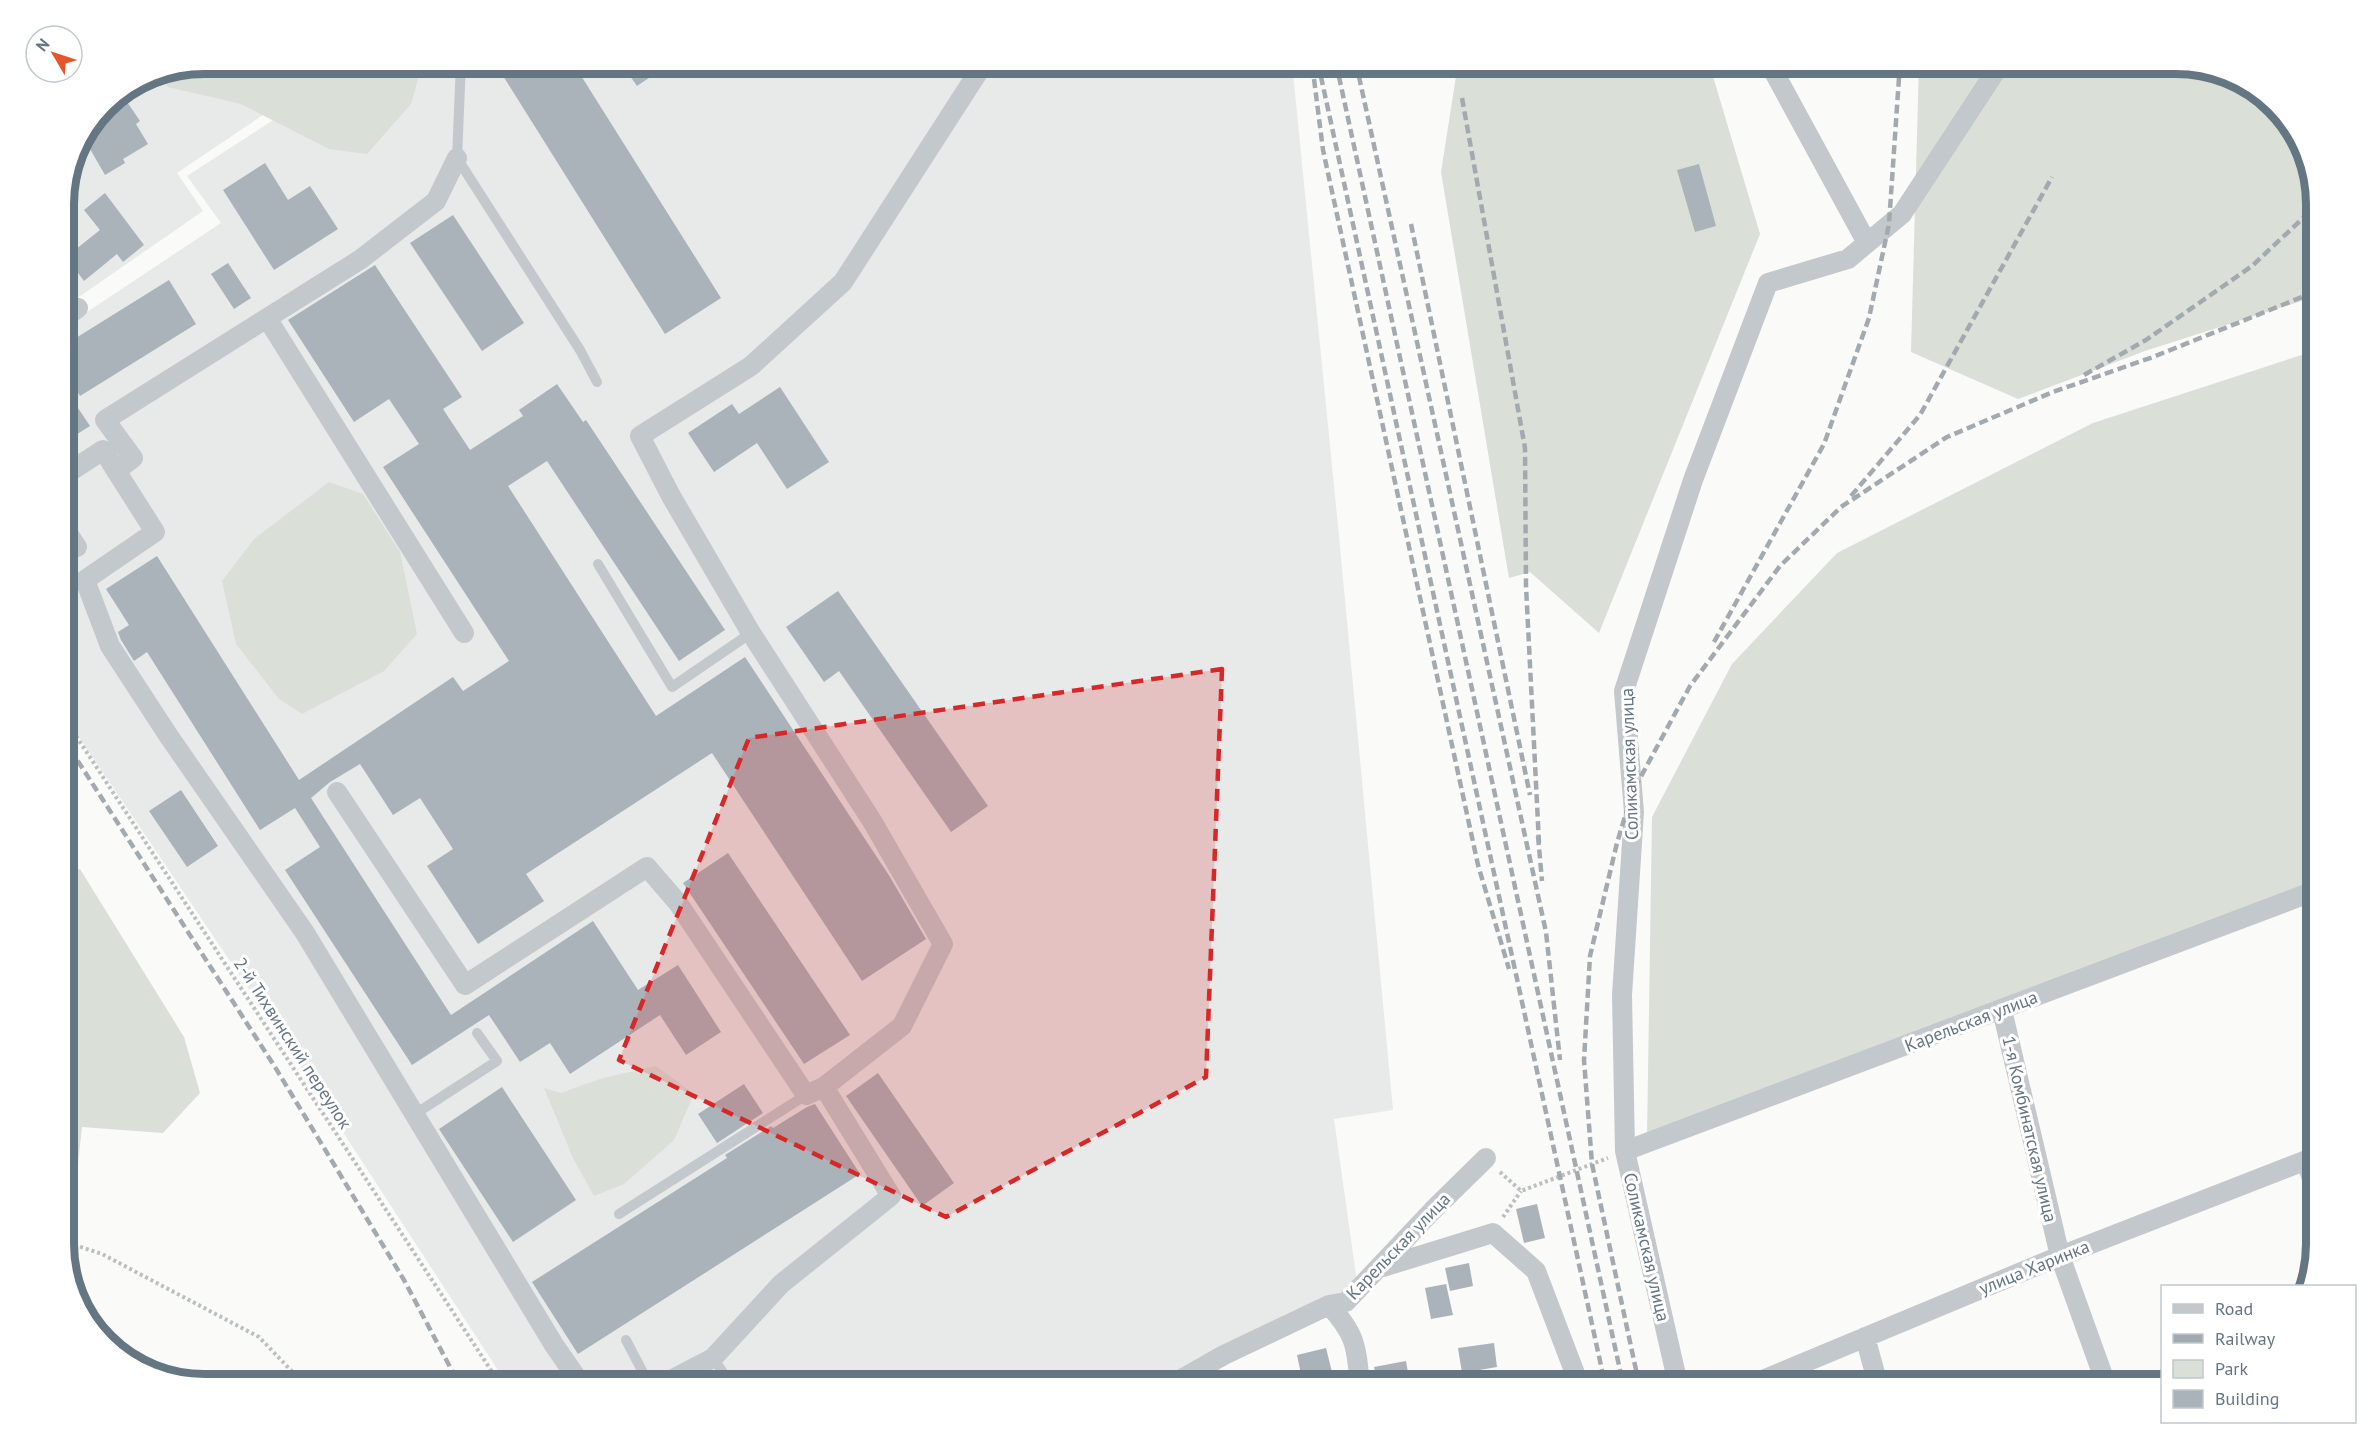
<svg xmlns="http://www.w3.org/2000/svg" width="2380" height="1447" font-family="'PT Sans',sans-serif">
<rect width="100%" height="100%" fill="#fafaf8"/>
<path fill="#e8e9e9" d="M203 63H340L177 173 203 211 63 308V195L77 142 104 104 150 74Z
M361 63H1292L1339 536 1393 1110 1334 1119 1357 1282 1333 1301 1209 1355 1157 1384H507L275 1028 63 713V328L221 223 187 176Z"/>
<path fill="#dadfd7" d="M204 63H409L418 79 411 104 367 154 329 149 241 104 168 87 159 72Z
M1499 63H1709L1760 234 1599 633 1530 572 1509 578 1441 172 1457 70 1499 74Z
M1919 63H2176L2247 82 2298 133 2317 195V296L2145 351 2018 399 1911 352Z
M2317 350V882L1647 1138 1652 817 1732 664 1837 553 2093 423Z
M329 482 363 494 400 552 417 634 384 671 302 714 279 699 236 644 222 581 254 539Z
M80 869 184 1037 200 1093 163 1133 82 1127 72 1219 88 1321 82 1314 63 1252V872Z
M656 1066 694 1094 674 1140 624 1184 594 1196 573 1158 544 1088 561 1093 603 1078Z"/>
<path fill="#aab3b9" d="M495 63H573L721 298 665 334Z
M621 63H671L637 86Z
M121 93 140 121 136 124 148 144 123 159 125 163 105 175 82 135 104 104Z
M265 163 288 200 310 186 338 229 274 270 223 190Z
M1699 164 1716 226 1695 232 1677 170Z
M105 193 144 245 123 262 117 254 84 281 66 257 100 230 84 210Z
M453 215 524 323 482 351 410 243Z
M228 263 251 298 234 309 211 274Z
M375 265 462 397 443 409 470 450 523 416 519 410 557 384 583 422 586 420 725 630 679 661 547 461 508 486 656 716 745 657 890 877 926 939 862 981 712 753 526 874 544 901 478 944 427 866 453 849 420 798 393 815 360 764 330 782 311 798 451 1015 593 921 638 990 678 965 721 1032 686 1055 660 1015 570 1074 550 1043 520 1062 489 1015 412 1065 285 870 320 847 295 808 260 830 147 652 134 661 121 640 118 632 129 625 106 589 157 556 299 780 453 677 463 691 509 661 383 467 419 444 389 399 354 422 288 320Z
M169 280 196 324 80 396 63 368V346Z
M780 387 829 462 787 489 757 443 714 472 688 433 732 404 739 414Z
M76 405 90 426 63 443V413Z
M838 591 988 806 951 832 839 671 824 682 786 627Z
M181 790 218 846 187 867 149 811Z
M728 853 850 1035 804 1064 683 883Z
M878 1073 954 1183 922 1206 846 1096Z
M744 1084 763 1113 717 1143 698 1114Z
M502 1087 576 1200 513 1242 439 1129Z
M815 1104 860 1174 578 1354 532 1282 727 1158 725 1155 771 1126 773 1128 807 1107Z
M1537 1204 1545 1238 1524 1243 1516 1209Z
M1469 1263 1473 1286 1450 1291 1445 1268Z
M1446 1284 1453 1315 1431 1319 1425 1288Z
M1494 1343 1497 1367 1462 1373 1458 1348Z
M1326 1348 1332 1372 1302 1379 1297 1355Z
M1406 1361 1410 1384H1377L1374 1367Z"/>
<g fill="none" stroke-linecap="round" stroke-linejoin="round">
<path stroke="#bbbfc2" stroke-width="4" stroke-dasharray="3 3" stroke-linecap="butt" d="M63 716 500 1384
M1500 1172 1521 1191 1608 1158
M1503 1217 1521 1191
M63 1241 102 1254 259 1337 304 1384"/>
<path stroke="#c3c8cc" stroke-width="10" d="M461 63 457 158 580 350 597 382
M63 284 78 308
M598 564 672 687 751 633
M415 1114 497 1061 477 1033
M619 1214 806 1095
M626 1340 649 1384
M713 1358 731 1384"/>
<path stroke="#c3c8cc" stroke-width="20" d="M1769 63 1867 243
M267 318 464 633
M63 319 78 308
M116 471 133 458 105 420 361 259 436 201 457 158
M63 476 103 450 155 532 85 580 110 646 168 735 305 933 554 1345 579 1381 583 1384
M63 526 77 547
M337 792 465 985 647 867 678 903 806 1095 824 1087
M2002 1010 2060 1256 2106 1384
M1625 1151 2317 890
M2306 1161 2317 1193
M1383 1267 1493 1233 1536 1271 1579 1384
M1329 1305C1356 1335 1356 1345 1360 1384
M1865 1337 1878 1384
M663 1384 713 1358 781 1284 891 1196 824 1087 902 1026 943 944 872 821 751 633 671 496 640 436 751 366 843 282 984 63
M1173 1384 1224 1355 1329 1305 1346 1302 1432 1211 1486 1158
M1678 1384 1625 1151 1622 995 1634 812 1624 691 1693 480 1768 283 1848 259 1902 214 2001 63
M1753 1384 2060 1256 2317 1156"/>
<path stroke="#a2aab0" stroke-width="4.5" stroke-dasharray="9 4.5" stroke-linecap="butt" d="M1318 63 1605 1384
M1336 63 1623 1384
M1356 63 1546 932 1560 1060
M1314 79 1323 150 1478 865 1509 969
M1462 98 1525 448 1526 586 1539 843
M1411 224 1530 795
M2084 375 2146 340 2252 266 2317 205
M1851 496 1920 415 2052 177
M1714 642 1824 444 1869 318 1889 224 1900 63
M63 738 275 1067 404 1280 459 1384
M1538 836 1542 881
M1639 1384 1592 1164 1584 1060 1590 956 1617 843 1632 793 1690 686 1780 566 1841 507 1947 437 2053 392 2153 357 2317 291"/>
</g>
<path fill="#d62828" fill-opacity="0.2" stroke="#d62828" stroke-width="4.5" stroke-dasharray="12 8" stroke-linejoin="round" d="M1222 669 1206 1077 946 1217 619 1060 749 738Z"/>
<g text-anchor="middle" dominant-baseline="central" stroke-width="6" stroke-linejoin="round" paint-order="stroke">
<g font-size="18" fill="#657683" stroke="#fff">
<text transform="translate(1629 764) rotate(-92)">Соликамская улица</text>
<text transform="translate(1971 1021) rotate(-21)">Карельская улица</text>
<text transform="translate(293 1043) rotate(57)">2-й Тихвинский переулок</text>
<text transform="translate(2030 1129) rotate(77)">1-я Комбинатская улица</text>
<text transform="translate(1398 1246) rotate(-46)">Карельская улица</text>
<text transform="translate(1647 1247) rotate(77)">Соликамская улица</text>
<text transform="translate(2034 1267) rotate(-22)">улица Харинка</text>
</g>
</g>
<path d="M0 0H2380V1447H0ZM204 74H2176A130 130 0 0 1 2306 204V1244A130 130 0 0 1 2176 1374H204A130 130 0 0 1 74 1244V204A130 130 0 0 1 204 74Z" fill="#fff" fill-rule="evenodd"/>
<path fill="none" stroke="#657683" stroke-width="8" d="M204 74H2176A130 130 0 0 1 2306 204V1244A130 130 0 0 1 2176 1374H204A130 130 0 0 1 74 1244V204A130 130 0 0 1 204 74Z"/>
<rect x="2161" y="1285" width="195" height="138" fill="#ffffff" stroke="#c1c8cd" stroke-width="1.5"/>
<rect x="2173" y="1304" width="30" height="9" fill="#c3c8cc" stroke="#c1c8cd" stroke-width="1.5"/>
<text x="2215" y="1315" font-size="18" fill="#657683">Road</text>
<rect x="2173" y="1334" width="30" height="9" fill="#a2aab0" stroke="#c1c8cd" stroke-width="1.5"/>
<text x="2215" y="1345" font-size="18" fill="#657683">Railway</text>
<rect x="2173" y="1360" width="30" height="18" fill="#dadfd7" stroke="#c1c8cd" stroke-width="1.5"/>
<text x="2215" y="1375" font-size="18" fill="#657683">Park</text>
<rect x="2173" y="1390" width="30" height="18" fill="#aab3b9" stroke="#c1c8cd" stroke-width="1.5"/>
<text x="2215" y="1405" font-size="18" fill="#657683">Building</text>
<g transform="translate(54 54) rotate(309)"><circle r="28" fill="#ffffff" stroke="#c1c8cd" stroke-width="1.5"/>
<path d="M0-4.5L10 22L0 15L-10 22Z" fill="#e4572e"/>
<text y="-9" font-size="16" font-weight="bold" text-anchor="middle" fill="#657683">N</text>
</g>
</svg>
